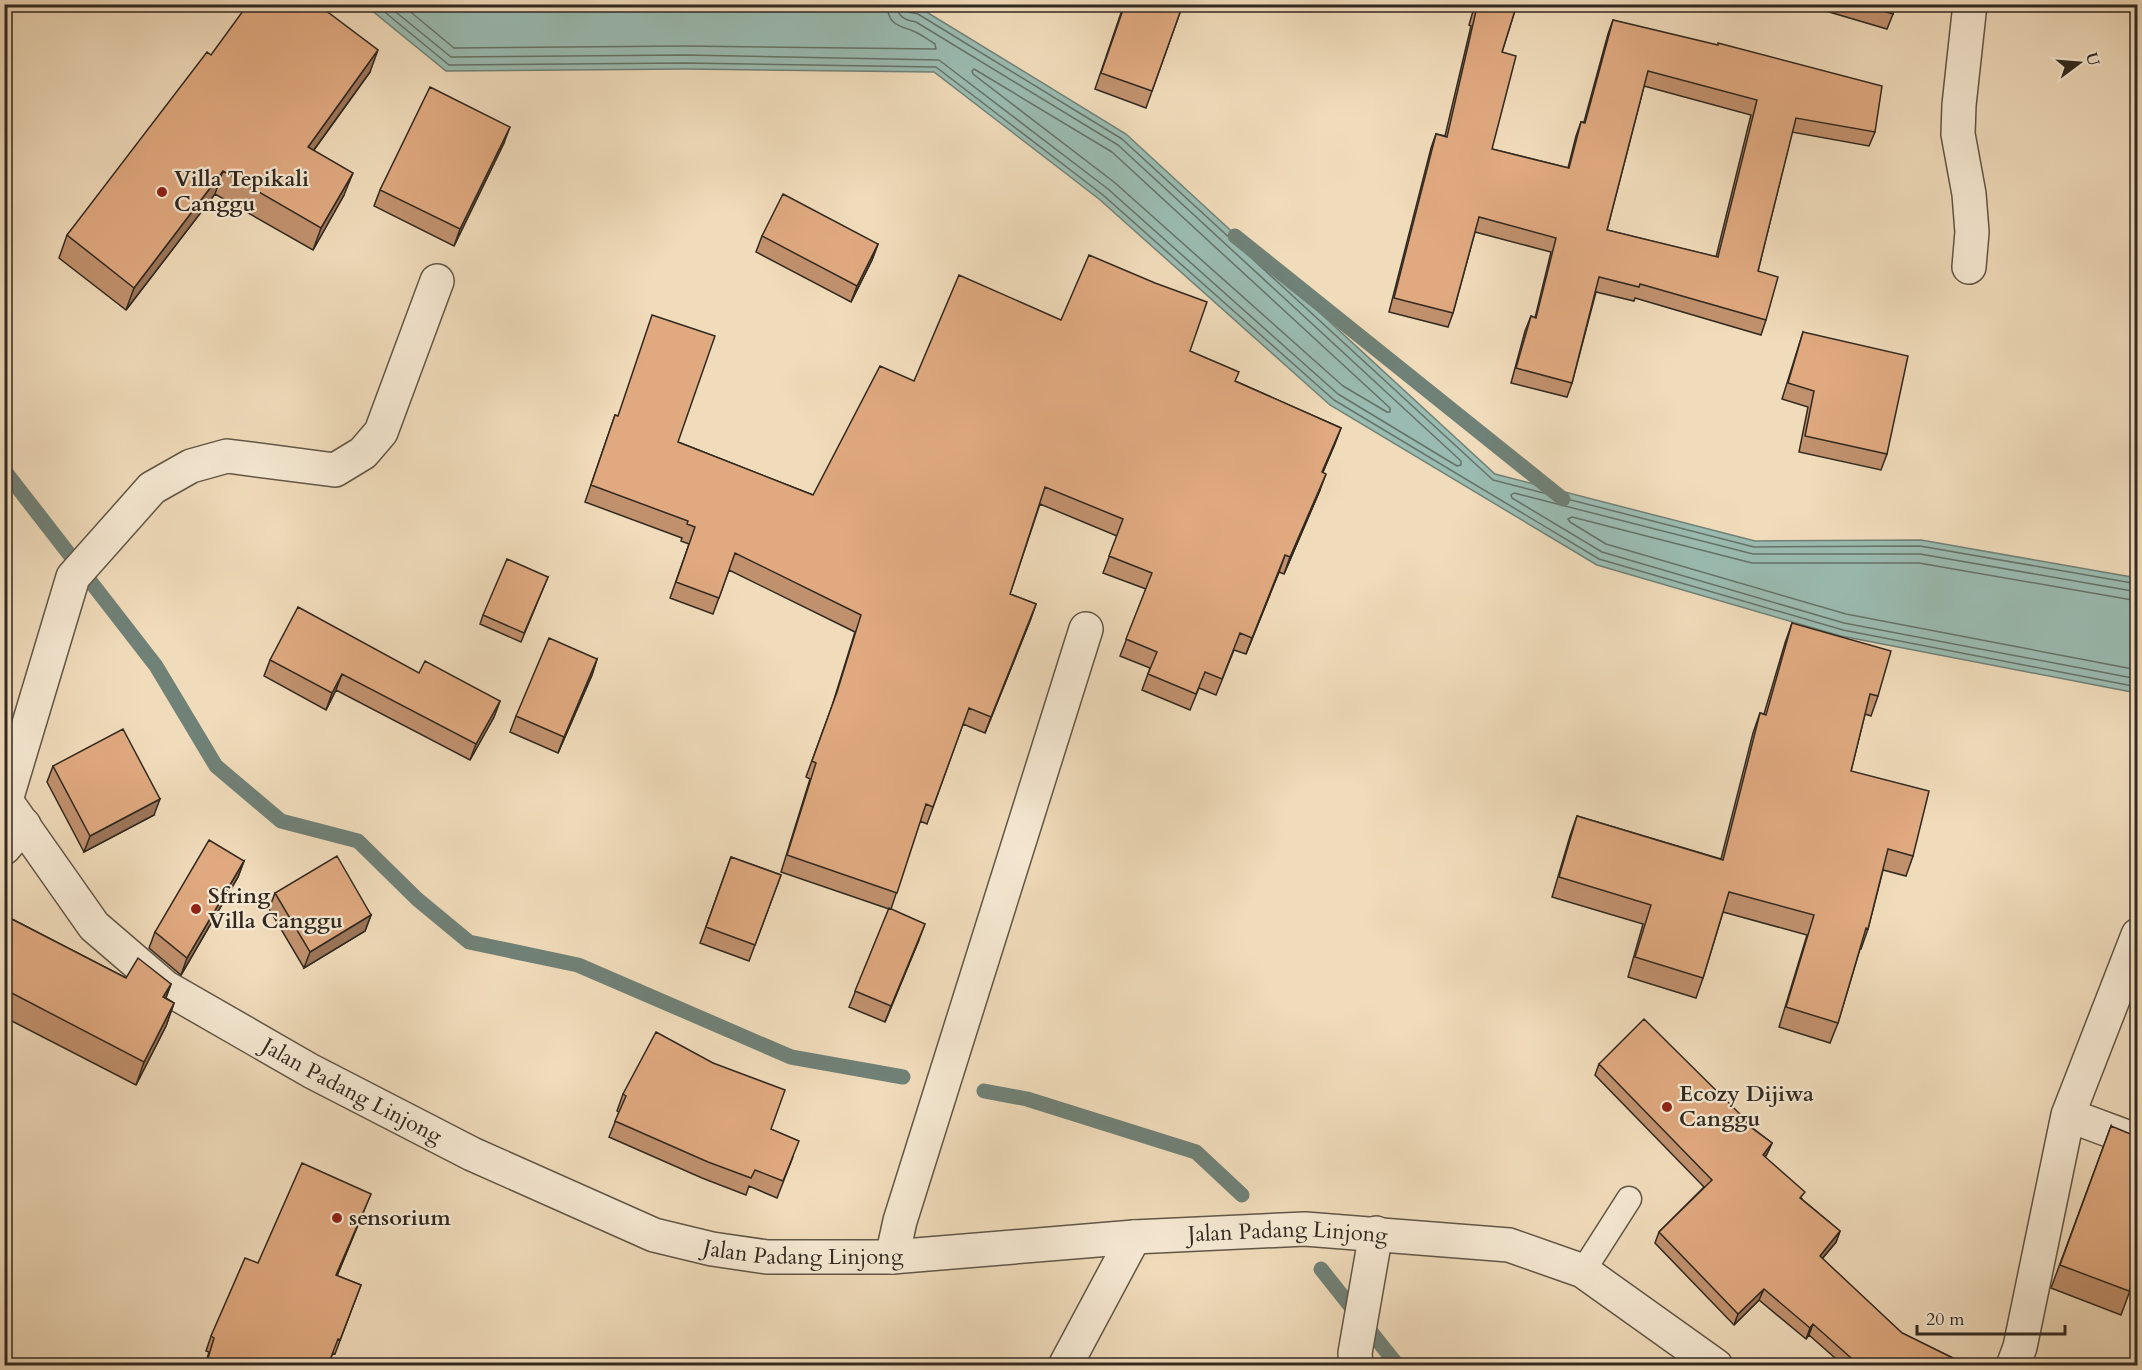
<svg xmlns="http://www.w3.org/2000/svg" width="2142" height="1370" font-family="Cardo,serif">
<rect width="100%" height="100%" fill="#f0dbba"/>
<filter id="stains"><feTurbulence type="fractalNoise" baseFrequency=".00333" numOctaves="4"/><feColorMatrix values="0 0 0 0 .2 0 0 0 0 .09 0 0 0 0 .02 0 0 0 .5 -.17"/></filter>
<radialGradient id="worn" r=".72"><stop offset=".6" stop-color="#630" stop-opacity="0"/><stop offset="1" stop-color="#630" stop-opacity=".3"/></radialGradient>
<path fill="#9abbb1" stroke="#708177" stroke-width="1.5" d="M879 4 920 8 1126 134 1495 474 1755 541 1921 540 2137 578V693L1841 636 1597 565 1330 405 1099 199 934 72 685 69 446 71 365 5Z"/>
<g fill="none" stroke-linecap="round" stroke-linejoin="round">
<path stroke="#667268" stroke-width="1.5" d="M375 4 449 65 685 63 936 67 1103 195 1334 400 1599 559 1843 630 2138 687
M386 4 451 57 685 55 939 60 1108 189 1338 394 1457 466 1461 465V461L1118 145 916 22C905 20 897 17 897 4
M401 4 454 48 685 46 936 49 935 44C928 40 921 34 913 31 898 25 888 25 887 4
M904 4 908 12 918 14 1122 139 1493 480 1754 547 1920 546 2138 584
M974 69 1112 152 1390 408V412H1387L1343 386 1114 182 973 74 972 71Z
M2138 592 1920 554H1753L1514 493 1511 495 1512 498 1602 552 1844 623 2138 679
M2138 601 1919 563H1752L1572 517 1568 519 1570 522 1606 544 1846 614 2138 670"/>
<path stroke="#708177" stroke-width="15" d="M1235 236 1563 499
M4 470 156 666 216 766 281 821 358 841 417 899 469 942 578 965 791 1057 903 1077
M984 1091 1027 1099 1196 1152 1242 1195
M1321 1269 1398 1366"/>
<defs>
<path id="service" d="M1583 1271 1629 1199"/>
<path id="minor" d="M1969 267 1972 232 1969 194 1958 134 1959 105 1970 4
M6 800 73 577 152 488 191 466 227 456 335 470 363 453 381 432 437 281
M4 848 24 825
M2068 1115 2138 1141
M892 1257 900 1221 1086 629
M1065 1366 1134 1237
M1356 1366 1355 1353 1376 1233
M2013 1366 2020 1347 2068 1115 2138 935"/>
<g id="tertiary">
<path id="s1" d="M4 798 94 926 165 987 311 1071 472 1154 654 1235 712 1249 767 1257H892L1134 1237 1305 1229 1509 1245 1583 1271 1716 1366"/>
</g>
</defs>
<use href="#service" stroke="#615646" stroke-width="27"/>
<use href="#minor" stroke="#615646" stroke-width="36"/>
<use href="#tertiary" stroke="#615646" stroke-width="36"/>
<use href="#service" stroke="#f5e8d2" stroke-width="24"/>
<use href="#minor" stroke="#f5e8d2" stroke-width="33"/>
<use href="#tertiary" stroke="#f5e8d2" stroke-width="33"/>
</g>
<path fill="#c1916e" stroke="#312920" stroke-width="1.5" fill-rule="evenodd" d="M1124 4H1183L1146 108 1095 89Z
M1475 4H1517L1502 52 1492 149 1568 168 1576 136 1581 122H1584L1608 34 1613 20 1875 132 1869 146 1792 132 1758 271 1766 320 1761 335 1635 298 1634 301 1596 292 1572 383 1567 397 1511 383 1525 331 1531 316 1535 318 1551 252 1475 232 1453 313 1448 327 1389 312 1431 148 1436 134 1445 136 1471 26 1469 25ZM1644 86 1751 115 1716 257 1607 230Z
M1555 4H1565L1564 7Z
M1802 4H1895L1893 14 1887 29Z
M211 55 370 72 314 150 344 195 313 250 215 194 126 310 59 258 67 235Z
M504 143 454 246 374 206 380 190Z
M762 236 878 244 872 260 851 302 756 252Z
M1061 320 1190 351 1235 381 1341 428 1323 472 1320 490 1284 574 1279 572 1246 654 1234 650 1216 695 1199 688 1190 710 1142 690 1150 668 1120 656 1146 589 1103 573 1117 536 1040 504 1010 594 1036 604 1030 621 985 733 963 724 927 824 920 821 891 909 919 940 885 1022 849 1007 889 909 781 872 810 779 806 777 832 706 855 632 729 570 713 614 670 598 689 544 681 541 682 538 585 502 615 415 678 442 813 495 914 381Z
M1803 332 1887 454 1881 470 1799 452 1808 407 1782 399Z
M548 577 521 642 480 624 483 615Z
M1792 623 1878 696 1871 716 1865 714 1851 771 1913 856 1906 876 1883 870 1868 929 1861 949H1860L1838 1023 1830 1043 1779 1027 1807 935 1723 912 1703 978 1696 998 1628 977 1643 924 1552 897 1570 836 1577 816 1721 859 1753 733 1760 713 1764 714 1785 643Z
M597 659 592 675 558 753 510 732 516 716Z
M270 660 419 673 500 701 494 717 470 760 336 690 326 710 264 676Z
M53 766 154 815 84 852 47 782Z
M731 857 781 875 749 961 700 943Z
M244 861 238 877 181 975 149 948 155 932Z
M275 893 371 915 365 931 304 968 269 909Z
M4 915 126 978 171 984 166 998 174 1003 166 1026 136 1085 4 1017Z
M713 1063 771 1129 793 1157 777 1198 749 1186 746 1195 702 1178 609 1137 619 1112 617 1111 623 1094Z
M1599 1064 1747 1121 1746 1123 1772 1143 1767 1154 1765 1158 1803 1200 1840 1231 1836 1242 1822 1259 1902 1333 1967 1365H1843L1809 1335 1806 1339 1759 1300 1734 1325 1655 1243 1659 1232 1704 1187 1595 1075Z
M2111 1126 2138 1269 2121 1315 2051 1288Z
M365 1208 337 1276 361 1285 335 1354 333 1353 328 1365H205L209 1352 206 1351 211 1336 258 1263Z"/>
<path fill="#9d765a" stroke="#312920" stroke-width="1.5" d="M378 50 370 72 300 169 308 147Z
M510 127 504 143 454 246 460 229Z
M223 171 215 194 126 310 134 288Z
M353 173 344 195 313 250 321 228Z
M878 244 872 260 851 302 857 286Z
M1341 428 1335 444 1316 488 1322 472Z
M1326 474 1320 490 1284 574 1290 557Z
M1285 555 1279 572 1246 654 1252 638Z
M1036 604 1030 621 985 733 991 717Z
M597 659 592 675 558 753 564 737Z
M342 674 336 690 326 710 332 693Z
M500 701 494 717 470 760 476 744Z
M160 799 154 815 84 852 90 836Z
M244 861 238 877 181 975 187 958Z
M371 915 365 931 304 968 310 952Z
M925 924 919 940 885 1022 891 1006Z
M171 984 162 1007 163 997Z
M174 1003 166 1026 136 1085 144 1062Z
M1772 1143 1767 1154 1759 1166 1763 1155Z
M371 1194 365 1208 331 1290 336 1275Z
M1840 1231 1836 1242 1815 1267 1820 1256Z
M1764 1289 1759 1300 1734 1325 1738 1314Z
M1813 1324 1809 1335 1806 1339 1810 1328Z"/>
<path fill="#e0a980" stroke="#312920" stroke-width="1.5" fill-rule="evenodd" d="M248 4H317L378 50 308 147 353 173 321 228 223 171 134 288 67 235 207 52 211 55Z
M1125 4H1183L1152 91 1101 73Z
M1476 4H1517L1502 52 1516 56 1492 149 1569 168 1581 122 1585 123 1613 20 1718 45V43L1882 86 1875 132 1796 118 1758 271 1778 277 1766 320 1640 284 1639 287 1599 277 1572 383 1516 368 1531 316 1536 318 1556 238 1479 217 1453 313 1394 298 1436 134 1447 137 1476 11H1475ZM1648 71 1757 100 1718 257 1607 230Z
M1860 4H1895L1893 14Z
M430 87 510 127 460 229 380 190Z
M783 194 878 244 857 286 762 236Z
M1089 255 1155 283 1207 302 1190 351 1239 372 1235 381 1341 428 1322 472 1326 474 1290 557 1285 555 1252 638 1240 633 1222 679 1205 672 1196 694 1148 674 1157 652 1126 639 1152 573 1109 556 1123 519 1045 487 1010 594 1036 604 991 717 969 708 933 807 926 804 897 893 787 855 816 763 812 761 837 692 861 615 735 553 719 598 676 582 695 527 687 524 688 521 591 485 615 415 618 416 652 315 715 336 678 442 813 495 880 366 914 381 959 275 1061 320Z
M1803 332 1908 356 1887 454 1805 436 1814 391 1788 383Z
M507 559 548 577 524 633 483 615Z
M298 607 419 673 425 661 500 701 476 744 342 674 332 693 270 660Z
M1792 623 1891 651 1878 696 1870 694 1851 771 1929 791 1913 856 1888 849 1868 929 1866 928 1838 1023 1786 1007 1814 915 1729 892 1703 978 1635 957 1651 905 1559 877 1577 816 1723 860 1760 713 1766 715Z
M549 638 597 659 564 737 516 716Z
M123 729 160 799 90 836 53 766Z
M209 840 244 861 187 958 155 932Z
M337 856 371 915 310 952 275 893Z
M731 857 781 875 755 945 706 927Z
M889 908 925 924 891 1006 855 991Z
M4 915 126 978 138 958 171 984 163 997 174 1003 144 1062 4 989Z
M1644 1019 1747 1121 1745 1123 1772 1143 1763 1155 1805 1192 1800 1198 1840 1231 1820 1256 1902 1333 1967 1365H1859L1813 1324 1810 1328 1764 1289 1738 1314 1659 1232 1712 1180 1599 1064Z
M656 1032 713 1063 785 1090 771 1129 799 1141 783 1181 755 1170 751 1178 708 1162 615 1121 626 1096 623 1094Z
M2111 1126 2138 1137V1269L2129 1291 2060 1265Z
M302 1163 371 1194 336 1275 361 1285 340 1340 338 1339 328 1365H206L214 1338 211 1336 245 1258 258 1263Z"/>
<g fill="#8f2418" stroke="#f5e8d2" stroke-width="2">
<circle cx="162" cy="192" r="6"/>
<circle cx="196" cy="909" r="6"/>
<circle cx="1667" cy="1107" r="6"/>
<circle cx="337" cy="1218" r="6"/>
</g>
<g text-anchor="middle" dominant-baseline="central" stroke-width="4.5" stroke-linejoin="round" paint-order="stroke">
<g font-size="22" font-weight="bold" fill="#312920" stroke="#f5e8d2" text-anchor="start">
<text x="174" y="179">Villa Tepikali<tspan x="174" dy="25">Canggu</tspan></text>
<text x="208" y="896">Sfring<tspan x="208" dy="25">Villa Canggu</tspan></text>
<text x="1679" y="1094">Ecozy Dijiwa<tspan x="1679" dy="25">Canggu</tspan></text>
<text x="349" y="1218">sensorium</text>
</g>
<g font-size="22" fill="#312920" stroke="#f5e8d2">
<text stroke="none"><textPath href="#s1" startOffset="464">Jalan Padang Linjong</textPath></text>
<text stroke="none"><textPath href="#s1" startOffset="1436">Jalan Padang Linjong</textPath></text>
<text stroke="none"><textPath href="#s1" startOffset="950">Jalan Padang Linjong</textPath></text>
</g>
</g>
<rect width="2142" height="1370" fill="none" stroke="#f0dbba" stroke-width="24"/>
<rect x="6" y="6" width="2130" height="1358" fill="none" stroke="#312920" stroke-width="3"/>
<rect x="12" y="12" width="2118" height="1346" fill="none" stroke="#312920" stroke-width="1.5"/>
<g transform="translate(2079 63) rotate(74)" stroke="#f5e8d2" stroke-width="4.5" paint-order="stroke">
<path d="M0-4.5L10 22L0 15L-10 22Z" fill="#312920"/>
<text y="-9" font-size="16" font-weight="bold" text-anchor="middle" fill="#312920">U</text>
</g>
<path d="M1917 1325v9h148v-9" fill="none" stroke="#312920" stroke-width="3"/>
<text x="1926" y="1325" font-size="18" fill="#312920" stroke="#f5e8d2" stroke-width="4.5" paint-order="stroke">20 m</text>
<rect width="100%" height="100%" filter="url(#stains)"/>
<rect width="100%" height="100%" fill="url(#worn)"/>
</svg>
